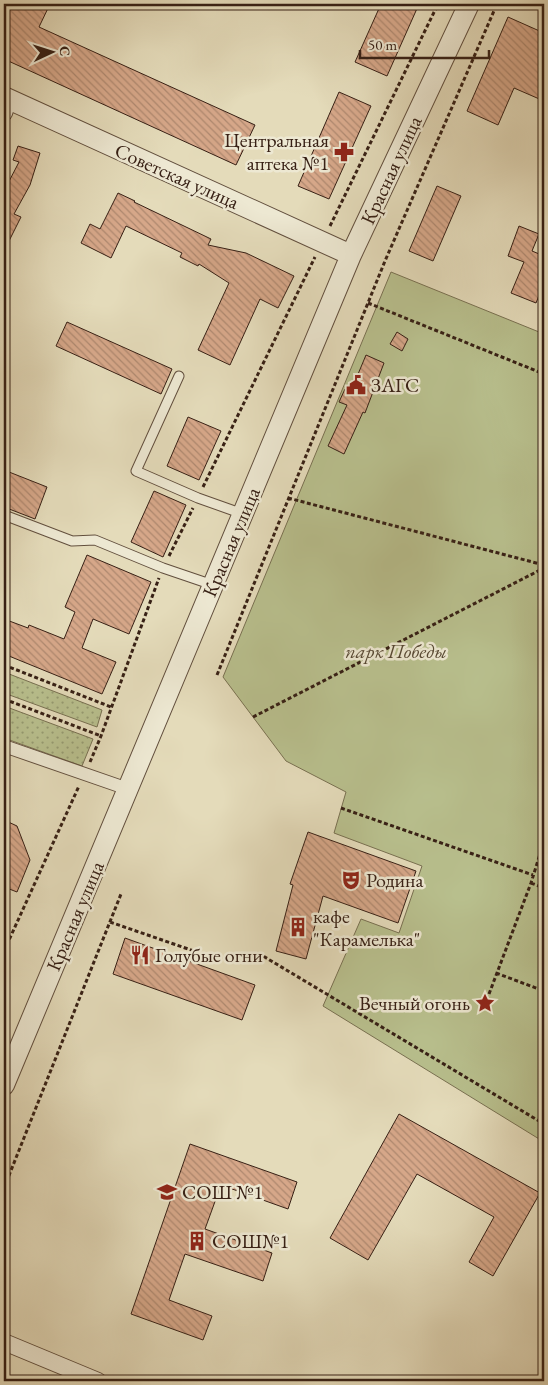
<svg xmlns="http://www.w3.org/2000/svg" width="548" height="1385" font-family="'EB Garamond',serif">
<defs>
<pattern id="grass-dots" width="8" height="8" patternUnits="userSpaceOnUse" patternTransform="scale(1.25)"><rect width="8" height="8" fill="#b8bf8d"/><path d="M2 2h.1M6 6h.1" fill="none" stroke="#969b72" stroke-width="1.8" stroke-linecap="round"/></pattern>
<pattern id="building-back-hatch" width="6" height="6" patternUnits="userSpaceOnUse" patternTransform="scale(1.25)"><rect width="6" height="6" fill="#d6a789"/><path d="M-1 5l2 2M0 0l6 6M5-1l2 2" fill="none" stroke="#ae886f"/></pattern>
</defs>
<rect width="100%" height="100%" fill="#e4dbba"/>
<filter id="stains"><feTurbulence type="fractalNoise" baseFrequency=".004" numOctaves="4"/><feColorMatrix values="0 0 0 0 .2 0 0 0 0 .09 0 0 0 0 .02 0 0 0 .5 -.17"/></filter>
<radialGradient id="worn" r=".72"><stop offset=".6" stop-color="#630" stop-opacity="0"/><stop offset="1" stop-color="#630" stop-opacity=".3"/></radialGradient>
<path fill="url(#grass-dots)" stroke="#787051" d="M4 672 102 710 97 727 4 693Z
M4 706 93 739 82 766 4 738Z"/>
<path fill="#b8bf8d" stroke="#787051" d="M391 272 544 334V1142L323 1006 361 919 399 933 422 866 334 833 346 792 286 761 223 677Z"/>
<path fill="url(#building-back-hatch)" stroke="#372015" d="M4 4H50L39 27 255 125 236 165 4 59Z
M381 4H419L387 76 355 62Z
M508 17 544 33V101L514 88 498 125 467 111Z
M339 92 371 106 329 199 298 186Z
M18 146 40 153 30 185 14 214 21 217 4 251V191L19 162 13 160Z
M437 186 461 196 433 261 409 251Z
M118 193 135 201 134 202 211 239 208 245 246 253 294 276 278 308 260 299 230 365 198 350 229 283 199 264 198 266 180 257 182 253 126 226 111 258 81 243 90 224 100 229Z
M519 226 539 234 532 251 544 256V283L536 303 511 293 524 262 508 256Z
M67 322 172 369 161 394 56 346Z
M397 332 408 339 402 351 390 344Z
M366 355 384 363 365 413 363 412 344 454 328 446 347 405 339 402 345 389 351 391Z
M188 417 221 431 199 480 167 466Z
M4 470 47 487 35 519 4 507Z
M154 491 186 505 163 557 131 542Z
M87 555 151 582 129 634 93 619 82 648 116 662 102 694 4 654V619L28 628 29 625 64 639 75 612 65 607Z
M4 820 17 826 30 860 17 892 4 887Z
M308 832 416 871 398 923 323 896 306 959 276 951 293 885 290 884Z
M125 938 255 985 242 1020 113 974Z
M399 1114 540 1193 493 1276 469 1262 494 1217 417 1174 368 1260 330 1238Z
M190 1144 297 1182 288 1209 221 1185 205 1229 272 1253 263 1281 185 1254 169 1300 212 1316 203 1340 131 1314Z"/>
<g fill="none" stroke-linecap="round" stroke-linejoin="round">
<defs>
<path id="service" d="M179 376 136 471 198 498 243 514
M4 515 72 541 95 540 163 568 213 585"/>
<path id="pedestrian" d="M4 746 128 789"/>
<path id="minor" d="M4 113 9 99
M4 1342 98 1381"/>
<path id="tertiary" d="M4 97 351 255
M4 1085 351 255 469 4"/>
</defs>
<use href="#service" stroke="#624f3e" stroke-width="11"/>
<use href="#pedestrian" stroke="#624f3e" stroke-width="14"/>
<use href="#minor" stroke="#624f3e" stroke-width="18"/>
<use href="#tertiary" stroke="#624f3e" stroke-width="22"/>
<path stroke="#372015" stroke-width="3" stroke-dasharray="4 2.5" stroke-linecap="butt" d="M330 226 438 4
M368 303 544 374
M203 487 315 257
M288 498 544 565
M169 556 193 508
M4 665 111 707
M217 675 385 261 497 4
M4 699 101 736
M253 717 544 568
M90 762 101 736 159 578
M341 808 533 875
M531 883 544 888
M110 922 220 960
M4 951 79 786
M258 953 544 1124
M496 973 544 991
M489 994 531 883 544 841
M4 1188 121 894"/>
<use href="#service" stroke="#ede8d2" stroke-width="9"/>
<use href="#pedestrian" stroke="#ede8d2" stroke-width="12"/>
<use href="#minor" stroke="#ede8d2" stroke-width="16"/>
<use href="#tertiary" stroke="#ede8d2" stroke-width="20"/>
</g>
<defs>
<symbol id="pharmacy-bare" viewBox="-9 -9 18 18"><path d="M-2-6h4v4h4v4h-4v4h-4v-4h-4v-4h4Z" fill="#8f2418" stroke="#ede8d2" stroke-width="2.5" paint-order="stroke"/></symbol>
<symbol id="civic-bare" viewBox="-9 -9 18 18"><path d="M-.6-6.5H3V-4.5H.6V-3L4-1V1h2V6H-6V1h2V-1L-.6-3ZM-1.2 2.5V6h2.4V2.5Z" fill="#8f2418" stroke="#ede8d2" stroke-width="2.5" paint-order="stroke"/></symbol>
<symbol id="theatre-bare" viewBox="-9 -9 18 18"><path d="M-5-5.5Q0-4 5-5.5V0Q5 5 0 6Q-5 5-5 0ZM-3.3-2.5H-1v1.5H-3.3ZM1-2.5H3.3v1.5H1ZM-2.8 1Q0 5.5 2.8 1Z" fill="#8f2418" stroke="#ede8d2" stroke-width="2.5" paint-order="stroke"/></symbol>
<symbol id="building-bare" viewBox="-9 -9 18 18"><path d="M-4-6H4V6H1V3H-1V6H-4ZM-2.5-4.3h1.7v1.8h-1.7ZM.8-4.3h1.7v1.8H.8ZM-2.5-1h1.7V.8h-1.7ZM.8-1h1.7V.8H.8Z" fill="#8f2418" stroke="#ede8d2" stroke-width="2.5" paint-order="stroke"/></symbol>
<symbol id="restaurant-bare" viewBox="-9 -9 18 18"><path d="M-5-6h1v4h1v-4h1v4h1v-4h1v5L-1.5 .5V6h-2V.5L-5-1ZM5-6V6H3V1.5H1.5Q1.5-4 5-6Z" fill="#8f2418" stroke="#ede8d2" stroke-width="2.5" paint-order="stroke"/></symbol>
<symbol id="sight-bare" viewBox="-9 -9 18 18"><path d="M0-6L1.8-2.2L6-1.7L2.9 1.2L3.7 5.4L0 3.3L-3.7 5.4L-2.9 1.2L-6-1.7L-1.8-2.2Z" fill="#8f2418" stroke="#ede8d2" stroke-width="2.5" paint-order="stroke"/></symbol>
<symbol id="school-bare" viewBox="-9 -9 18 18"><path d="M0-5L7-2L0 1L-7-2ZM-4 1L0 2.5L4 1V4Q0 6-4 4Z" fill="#8f2418" stroke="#ede8d2" stroke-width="2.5" paint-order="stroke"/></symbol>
</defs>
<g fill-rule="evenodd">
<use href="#pharmacy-bare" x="330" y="138" width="28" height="28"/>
<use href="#civic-bare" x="342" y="371" width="28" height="28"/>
<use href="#theatre-bare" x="337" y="866" width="28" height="28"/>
<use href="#building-bare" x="284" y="913" width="28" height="28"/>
<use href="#restaurant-bare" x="126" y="941" width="28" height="28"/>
<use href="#sight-bare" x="471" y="989" width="28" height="28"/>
<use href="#school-bare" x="153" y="1178" width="28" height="28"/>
<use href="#building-bare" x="183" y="1227" width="28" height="28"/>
</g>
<g text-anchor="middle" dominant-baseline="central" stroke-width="5" stroke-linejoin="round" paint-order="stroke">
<g font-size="20" fill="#372015" stroke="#ede8d2" text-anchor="start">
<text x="329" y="140" text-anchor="end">Центральная<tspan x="329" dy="23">аптека №1</tspan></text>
<text x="371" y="385">ЗАГС</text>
<text x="366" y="880">Родина</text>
<text x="313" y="916">кафе<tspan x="313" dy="23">"Карамелька"</tspan></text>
<text x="155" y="955">Голубые огни</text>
<text x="470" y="1003" text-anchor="end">Вечный огонь</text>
<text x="182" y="1192">СОШ №1</text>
<text x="212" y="1241">СОШ№1</text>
</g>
<g font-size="20" fill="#372015" stroke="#ede8d2">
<text transform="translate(391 170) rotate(-65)">Красная улица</text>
<text transform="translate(177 176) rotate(24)">Советская улица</text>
<text transform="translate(231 542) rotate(-67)">Красная улица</text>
<text transform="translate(75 916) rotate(-67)">Красная улица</text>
</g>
<g font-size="20" font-style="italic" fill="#574833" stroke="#ede8d2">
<text x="396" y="651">парк Победы</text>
</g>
</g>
<rect width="548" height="1385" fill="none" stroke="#e4dbba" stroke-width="20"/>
<rect x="5" y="5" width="538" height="1375" fill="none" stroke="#372015" stroke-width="2.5"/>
<rect x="10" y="10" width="528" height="1365" fill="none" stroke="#372015"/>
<g transform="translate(52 52) rotate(86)" stroke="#ede8d2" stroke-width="4" paint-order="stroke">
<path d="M0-4L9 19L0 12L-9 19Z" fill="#372015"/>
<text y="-8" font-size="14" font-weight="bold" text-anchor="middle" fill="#372015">С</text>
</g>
<path d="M360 50v8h129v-8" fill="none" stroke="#372015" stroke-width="2.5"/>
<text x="368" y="50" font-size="15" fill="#372015" stroke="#ede8d2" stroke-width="4" paint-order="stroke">50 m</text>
<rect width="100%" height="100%" filter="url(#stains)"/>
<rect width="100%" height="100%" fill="url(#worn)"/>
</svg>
